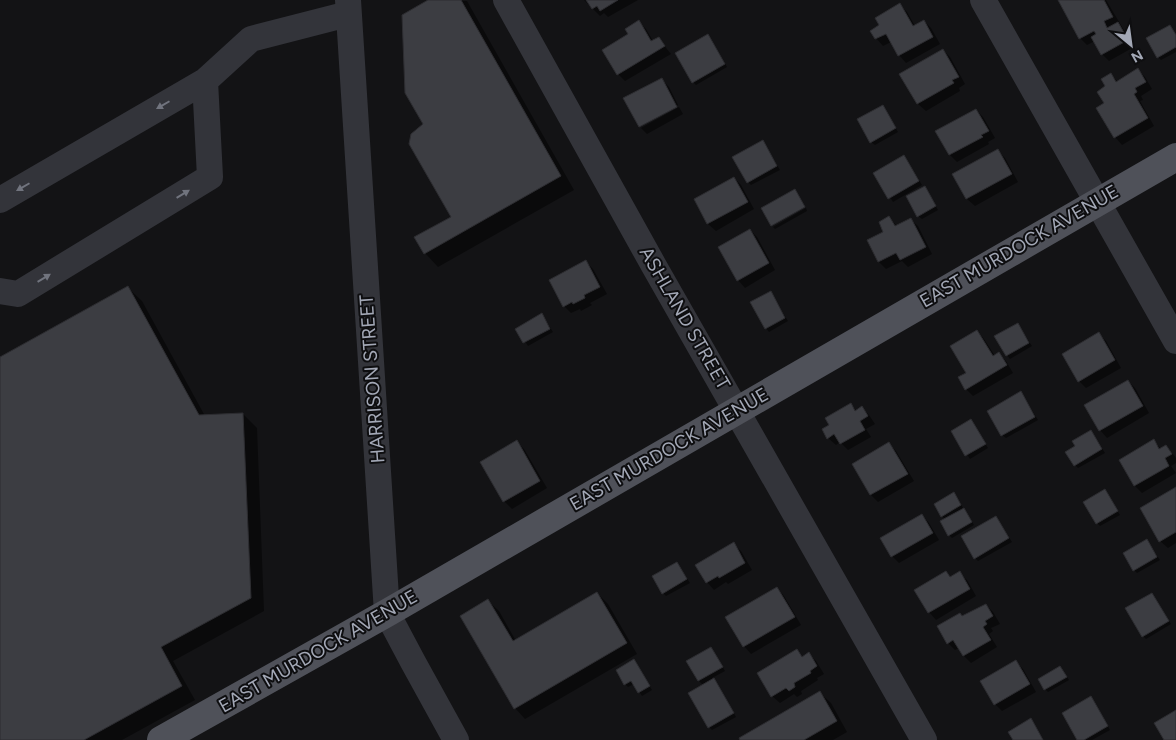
<svg xmlns="http://www.w3.org/2000/svg" width="1176" height="740" font-family="Figtree,sans-serif">
<rect width="100%" height="100%" fill="#131315"/>
<path fill="#0007" d="M430 0 467 1 574 190 438 267 425 253 452 217 424 124Z
M584 0H638L608 17 604 13 600 16Z
M1060 0H1106L1134 47 1109 61 1102 54 1095 41 1087 45 1080 38Z
M900 5 907 12 915 26 924 21 931 28 940 44 906 63 899 55 891 42 883 46 876 38 881 26Z
M639 22 646 29 653 41 658 38 671 54 625 81 618 74 630 35Z
M1170 26 1176 35V52L1161 60 1158 57Z
M711 39 727 67 696 85 693 82Z
M943 50 950 57 965 84 959 88 960 91 926 111 918 104 901 74Z
M1138 70 1145 77 1152 89 1141 96 1143 100 1140 101 1154 126 1122 145 1115 137 1105 104 1107 87 1111 75 1118 82Z
M661 79 669 87 678 105 640 125V127L625 99Z
M882 106 898 132 875 145 871 142Z
M679 107 683 114 647 134 641 128Z
M976 110 983 117 995 138 988 142 989 144 957 162 950 155 937 132Z
M763 142 780 170 751 185 748 182Z
M998 151 1005 158 1018 182 975 206 967 199 954 175Z
M904 156 922 185 893 202 875 173Z
M734 178 741 185 754 209 716 231 708 224 695 199Z
M924 187 938 210 922 219 918 216Z
M806 208 807 211 775 229 773 227Z
M889 218 897 226 910 219 918 226 932 254 908 267 902 261 886 269 879 262 868 241 885 232Z
M750 230 757 237 775 270 745 288 738 280Z
M586 262 593 269 607 294 590 303 592 305 581 311 580 309 571 313 564 306Z
M128 288 142 301 205 416 243 414 257 428 264 611 173 661 195 700 122 740H0V358Z
M770 293 788 321 769 332 766 328Z
M542 315 553 332 528 346 517 329Z
M1017 324 1032 346 1010 359 1007 355Z
M977 331 984 339 995 356 999 354 1006 361 1013 373 973 396 966 389 967 374Z
M1099 334 1106 341 1121 368 1086 388 1079 381Z
M1128 381 1135 388 1149 413 1107 438 1100 430Z
M1021 393 1038 420 1006 438 1002 435Z
M850 405 857 411 862 408 869 415 875 424 866 429 871 437 848 450 840 442 836 445 828 438Z
M971 421 988 448 970 459 953 432Z
M1091 431 1105 453 1078 468 1075 465 1077 447Z
M1154 441 1161 449 1166 446 1173 454 1176 458V463L1171 466 1176 473 1142 493 1135 486 1120 460Z
M517 442 524 449 547 488 512 509 504 501 482 462Z
M889 444 896 451 914 481 878 502 871 495 854 465Z
M1176 488V543L1168 548 1160 541Z
M1105 491 1120 515 1100 526 1097 523Z
M954 494 974 525 952 538 949 535 945 520 935 505Z
M922 515 929 523 939 540 899 563 892 556Z
M996 517 1012 542 978 561 975 558Z
M1146 540 1160 560 1137 573 1134 570Z
M733 544 741 551 752 570 728 584 726 582 714 590 707 582Z
M677 563 690 583 666 596 663 593Z
M946 573 951 578 959 573 967 580 976 596 936 620 929 612Z
M777 588 784 596 801 625 751 654 744 646Z
M597 593 608 604 637 654 525 719 515 708 488 601 499 611 516 641Z
M1152 594 1171 624 1146 639 1143 636Z
M986 605 993 612 1000 624 991 628 993 631 989 634 997 647 971 663 964 656 959 648 955 650 948 643 963 617Z
M711 648 725 671 712 678 717 683 736 717 712 730 709 727 703 685 699 681Z
M797 651 803 657 809 654 816 661 824 674 817 678 818 680 801 691 802 694 797 697 794 694 780 703 772 696Z
M634 661 652 690 642 696 634 684 628 687 625 684Z
M1016 662 1023 669 1036 692 1002 711 995 704Z
M1060 667 1069 680 1048 692 1045 689Z
M820 693 831 703 847 732 833 740H741Z
M1094 701 1110 730 1092 740H1078Z"/>
<path fill="#3c3d42" stroke="#2d2d31" d="M428 0H461L561 176 424 254 414 237 451 217 409 144 411 134 423 124 405 93 402 15Z
M586 0H618L600 11 597 6 592 9Z
M1058 0H1104L1113 17 1104 21 1107 28 1118 22 1128 40 1101 55 1091 37 1096 34 1094 31 1079 39Z
M900 3 913 26 924 20 933 37 898 56 886 34 875 39 870 31 879 25 875 18Z
M639 20 651 41 659 37 665 46 617 75 602 50 628 34 625 29Z
M1170 25 1176 35V47L1157 58 1146 38Z
M708 34 725 64 692 83 675 53Z
M943 49 959 77 952 80 954 83 917 104 899 74Z
M1138 68 1146 82 1135 88 1137 92 1134 94 1148 118 1114 138 1096 108 1104 103 1097 92 1105 86 1101 79 1111 73 1116 82Z
M662 78 677 107 639 127 623 98Z
M883 105 896 128 870 143 857 119Z
M976 109 989 131 981 135 983 137 949 155 935 131Z
M763 140 777 166 747 183 732 157Z
M998 149 1012 174 966 199 952 174Z
M904 155 919 181 888 199 873 173Z
M734 177 748 202 707 224 694 199Z
M925 186 936 206 917 217 906 196Z
M795 189 805 207 771 226 761 208Z
M889 216 895 226 911 218 926 247 900 260 896 253 878 262 867 240 883 232 879 222Z
M750 229 769 263 737 281 718 247Z
M586 260 600 287 584 295 585 298 573 304 572 302 563 307 549 280Z
M128 286 199 415 243 413 251 598 161 647 182 686 84 740H0V357Z
M771 291 785 318 765 329 750 302Z
M542 313 550 329 523 343 515 329Z
M1018 323 1029 343 1006 356 994 336Z
M977 330 993 356 999 352 1007 365 965 390 958 377 966 373 950 346Z
M1099 332 1115 360 1078 382 1062 354Z
M1128 380 1143 406 1099 431 1084 405Z
M1021 391 1035 417 1001 436 987 411Z
M851 403 855 411 862 406 868 416 860 421 865 430 840 444 834 434 827 439 822 429 829 425 825 418Z
M971 419 986 444 965 456 951 431Z
M1091 430 1102 449 1074 466 1065 452 1075 446 1072 441Z
M1154 439 1159 449 1166 445 1172 454 1165 458 1169 466 1134 486 1119 460Z
M517 440 540 481 503 502 480 462Z
M889 442 908 474 870 495 852 464Z
M1176 487V532L1159 542 1140 508Z
M1105 489 1118 511 1096 524 1083 502Z
M954 492 961 505 941 517 934 504Z
M964 508 972 522 948 536 940 521Z
M922 514 933 533 891 557 880 538Z
M996 516 1009 538 974 559 961 536Z
M1147 539 1157 557 1133 571 1123 553Z
M734 542 745 563 719 578 718 576 706 583 695 565Z
M677 562 687 579 662 594 652 576Z
M946 571 950 577 960 571 970 589 928 613 914 590Z
M777 587 795 617 743 647 725 617Z
M597 592 627 643 514 709 460 616 488 599 513 641Z
M1152 593 1169 621 1142 637 1125 608Z
M986 604 993 616 985 621 987 624 983 627 991 640 963 656 953 640 947 644 937 626 960 613 962 616Z
M711 647 723 667 698 681 686 661Z
M797 649 802 657 809 652 817 666 810 671 811 673 794 683 795 687 789 691 786 688 771 697 757 673Z
M634 659 650 686 638 693 631 681 624 685 616 670Z
M1016 660 1030 684 994 705 980 681Z
M1060 666 1067 677 1044 690 1038 679Z
M714 678 734 713 708 728 688 693Z
M820 691 837 721 804 740H740L739 738Z
M1091 696 1108 726 1084 740H1077L1062 713Z
M1176 710V740H1164L1154 723Z
M1031 718 1043 740H1013L1008 732Z"/>
<g fill="none" stroke-linecap="round" stroke-linejoin="round">
<path stroke="#33343a" stroke-width="26" d="M348 0 387 613 413 662 456 740
M506 0 654 266 924 740
M983 0 1176 341
M0 200 205 81 251 39 348 14
M0 291 18 294 210 177 205 81"/>
<path stroke="#4f5159" stroke-width="28" d="M161 740 387 613 1176 157"/>
</g>
<defs><path id="oneway-solid" d="M-6-.8H1V-3.2L6.5 0L1 3.2V.8H-6Z" transform="scale(1.25)"/></defs>
<g fill="#71747e">
<use href="#oneway-solid" transform="translate(163 105) rotate(150)"/>
<use href="#oneway-solid" transform="translate(23 187) rotate(150)"/>
<use href="#oneway-solid" transform="translate(183 194) rotate(-31)"/>
<use href="#oneway-solid" transform="translate(44 278) rotate(-31)"/>
</g>
<g text-anchor="middle" dominant-baseline="central" stroke-width="4" stroke-linejoin="round" paint-order="stroke">
<g font-size="19" fill="#a3a8b6" stroke="#0e0e10">
<text transform="translate(1019 246) rotate(-30)">EAST MURDOCK AVENUE</text>
<text transform="translate(685 318) rotate(60)">ASHLAND STREET</text>
<text transform="translate(372 379) rotate(-94)">HARRISON STREET</text>
<text transform="translate(669 449) rotate(-30)">EAST MURDOCK AVENUE</text>
<text transform="translate(318 651) rotate(-30)">EAST MURDOCK AVENUE</text>
</g>
</g>
<g transform="translate(1131 45) rotate(151)" stroke="#0e0e10" stroke-width="4" paint-order="stroke">
<path d="M0-4L9 19L0 12L-9 19Z" fill="#a3a8b6"/>
<text y="-8" font-size="14" font-weight="bold" text-anchor="middle" fill="#a3a8b6">N</text>
</g>
</svg>
